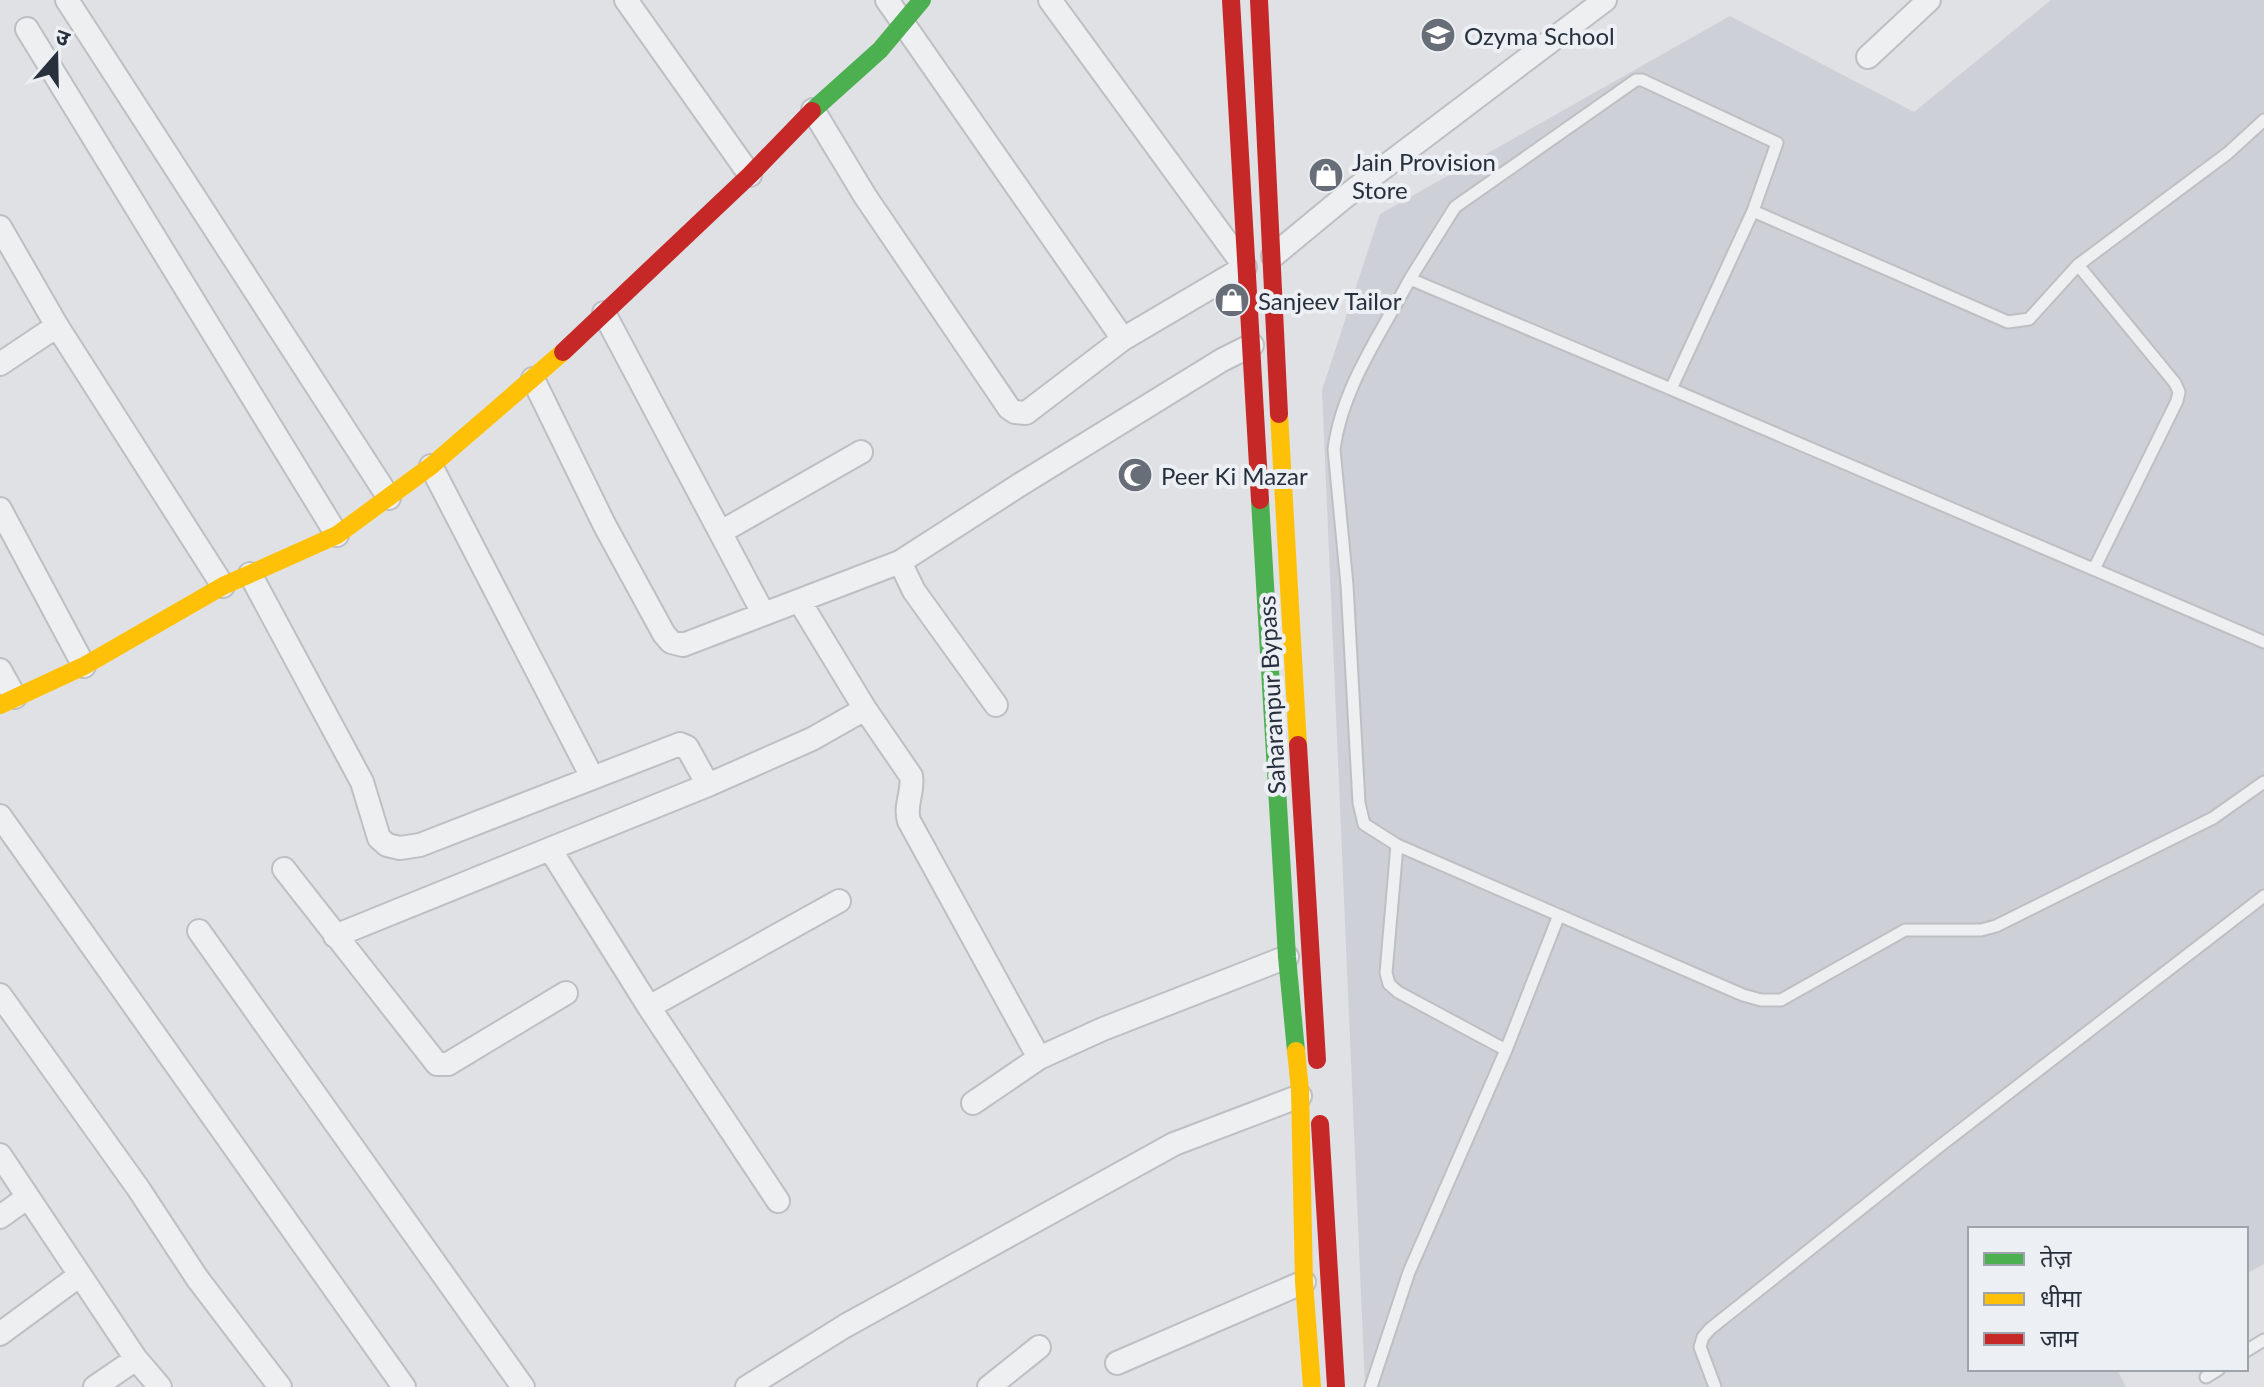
<svg xmlns="http://www.w3.org/2000/svg" width="2264" height="1387" font-family="Lato,'Noto Sans Devanagari',sans-serif">
<rect width="100%" height="100%" fill="#dfe1e4"/>
<path fill="#cdd1d7" d="M2051 0H2264V1264L2246 1274V1229H1970V1369H2117L2126 1387H1365L1322 390 1380 214 1730 16 1914 112Z"/>
<g fill="none" stroke-linecap="round" stroke-linejoin="round">
<defs>
<path id="lane" d="M2264 120 2228 153 2078 265 2029 319 2008 322 1753 211 1671 389 2264 642
M2078 265 2175 383 2179 392 2177 401 2094 569
M1410 279 1455 207 1636 80H1642L1777 143 1753 211
M1671 389 1410 279C1381 333 1342 388 1334 449L1347 585 1359 803 1364 824 1397 845 1743 995 1761 1000H1781L1905 930H1981L1996 926 2213 818 2264 782
M1397 845 1386 973 1389 984 1398 992 1506 1050
M2246 1351 2264 1340
M2206 1377 2219 1369
M1371 1387 1409 1272 1506 1050 1559 915
M1715 1387 1700 1347 1703 1337 1710 1329 1936 1149 2264 896"/>
<path id="street" d="M67 0 389 498
M626 0 750 175
M887 0 1123 339
M27 29 337 535
M1868 57 1929 0
M813 110 865 196 1009 408 1015 412 1026 413 1123 339 1245 267 1050 0
M0 227 57 326 223 586
M1273 256 1342 199 1605 0
M604 313 763 613
M0 364 57 326
M533 379 605 526 664 634 671 642 683 645 900 562 1021 484 1222 360 1252 345
M431 466 592 777
M0 509 84 666
M721 532 861 452
M900 562 914 591 996 705
M250 574 362 782 379 838 387 845 400 848 420 845 680 744 687 747 708 785
M800 602 865 709 911 776C914 792 904 805 909 821L1039 1058
M0 670 15 697
M0 816 404 1387
M550 849 649 1007 778 1201
M284 869 437 1064H448L566 993
M199 931 523 1387
M335 936 708 785 812 739 865 709
M0 995 138 1188 197 1278 280 1387
M649 1007 839 901
M973 1103 1039 1058 1103 1029 1287 957
M0 1155 136 1359 160 1387
M0 1217 28 1197
M0 1334 80 1275
M1117 1363 1304 1282
M95 1387 136 1359
M747 1387 845 1326 1174 1144 1300 1096
M989 1387 1039 1347"/>
</defs>
<use href="#lane" stroke="#bdbfc2" stroke-width="15"/>
<use href="#street" stroke="#bdbfc2" stroke-width="26"/>
<use href="#lane" stroke="#eeeff1" stroke-width="11"/>
<use href="#street" stroke="#eeeff1" stroke-width="22"/>
<path stroke="#4caf50" stroke-width="18" d="M812 111 880 50 922 0
M1260 500 1287 957 1296 1051"/>
<path stroke="#ffc107" stroke-width="18" d="M1279 414 1298 745
M0 705 84 666 223 586 337 535 431 466 563 352
M1296 1051 1300 1090 1304 1282 1312 1387"/>
<path stroke="#c62828" stroke-width="18" d="M1231 0 1260 500
M1259 0 1279 414
M563 352 750 175 812 111
M1298 745 1317 1060
M1320 1124 1336 1387"/>
</g>
<defs>
<symbol id="school-disc" viewBox="-11 -11 22 22"><circle r="9.5" fill="#676e77" stroke="#ecf0f4"/><path d="M0-5L7-2L0 1L-7-2ZM-4 1L0 2.5L4 1V4Q0 6-4 4Z" fill="#fff"/></symbol>
<symbol id="shop-disc" viewBox="-11 -11 22 22"><circle r="9.5" fill="#676e77" stroke="#ecf0f4"/><path d="M-5-2.5h2.3a2.7 3.5 0 0 1 5.4 0H5L5.5 6h-11ZM-1.5-2.5h3a1.5 2.3 0 0 0-3 0Z" fill="#fff"/></symbol>
<symbol id="mosque-disc" viewBox="-11 -11 22 22"><circle r="9.5" fill="#676e77" stroke="#ecf0f4"/><path d="M3.5-4.9A6 6 0 1 0 3.5 4.9A5 5 0 1 1 3.5-4.9Z" fill="#fff"/></symbol>
</defs>
<g fill-rule="evenodd">
<use href="#school-disc" x="1418" y="15" width="40" height="40"/>
<use href="#shop-disc" x="1306" y="155" width="40" height="40"/>
<use href="#shop-disc" x="1212" y="280" width="40" height="40"/>
<use href="#mosque-disc" x="1115" y="455" width="40" height="40"/>
</g>
<g text-anchor="middle" dominant-baseline="central" stroke-width="8" stroke-linejoin="round" paint-order="stroke">
<g font-size="24" fill="#27303c" stroke="#ecf0f4" text-anchor="start">
<text x="1464" y="35">Ozyma School</text>
<text x="1352" y="161">Jain Provision<tspan x="1352" dy="28">Store</tspan></text>
<text x="1258" y="300">Sanjeev Tailor</text>
<text x="1161" y="475">Peer Ki Mazar</text>
</g>
<g font-size="24" fill="#27303c" stroke="#ecf0f4">
<text transform="translate(1271 695) rotate(-93)">Saharanpur Bypass</text>
</g>
</g>
<rect x="1968" y="1227" width="280" height="144" fill="#ecf0f4" stroke="#9da3aa" stroke-width="2"/>
<rect x="1984" y="1253" width="40" height="12" fill="#4caf50" stroke="#9da3aa" stroke-width="2"/>
<text x="2040" y="1267" font-size="24" fill="#27303c">तेज़</text>
<rect x="1984" y="1293" width="40" height="12" fill="#ffc107" stroke="#9da3aa" stroke-width="2"/>
<text x="2040" y="1307" font-size="24" fill="#27303c">धीमा</text>
<rect x="1984" y="1333" width="40" height="12" fill="#c62828" stroke="#9da3aa" stroke-width="2"/>
<text x="2040" y="1347" font-size="24" fill="#27303c">जाम</text>
<g transform="translate(56 56) rotate(20)" stroke="#ecf0f4" stroke-width="6" paint-order="stroke">
<path d="M0-6L14 30L0 20L-14 30Z" fill="#27303c"/>
<text y="-12" font-size="22" font-weight="bold" text-anchor="middle" fill="#27303c">उ</text>
</g>
</svg>
